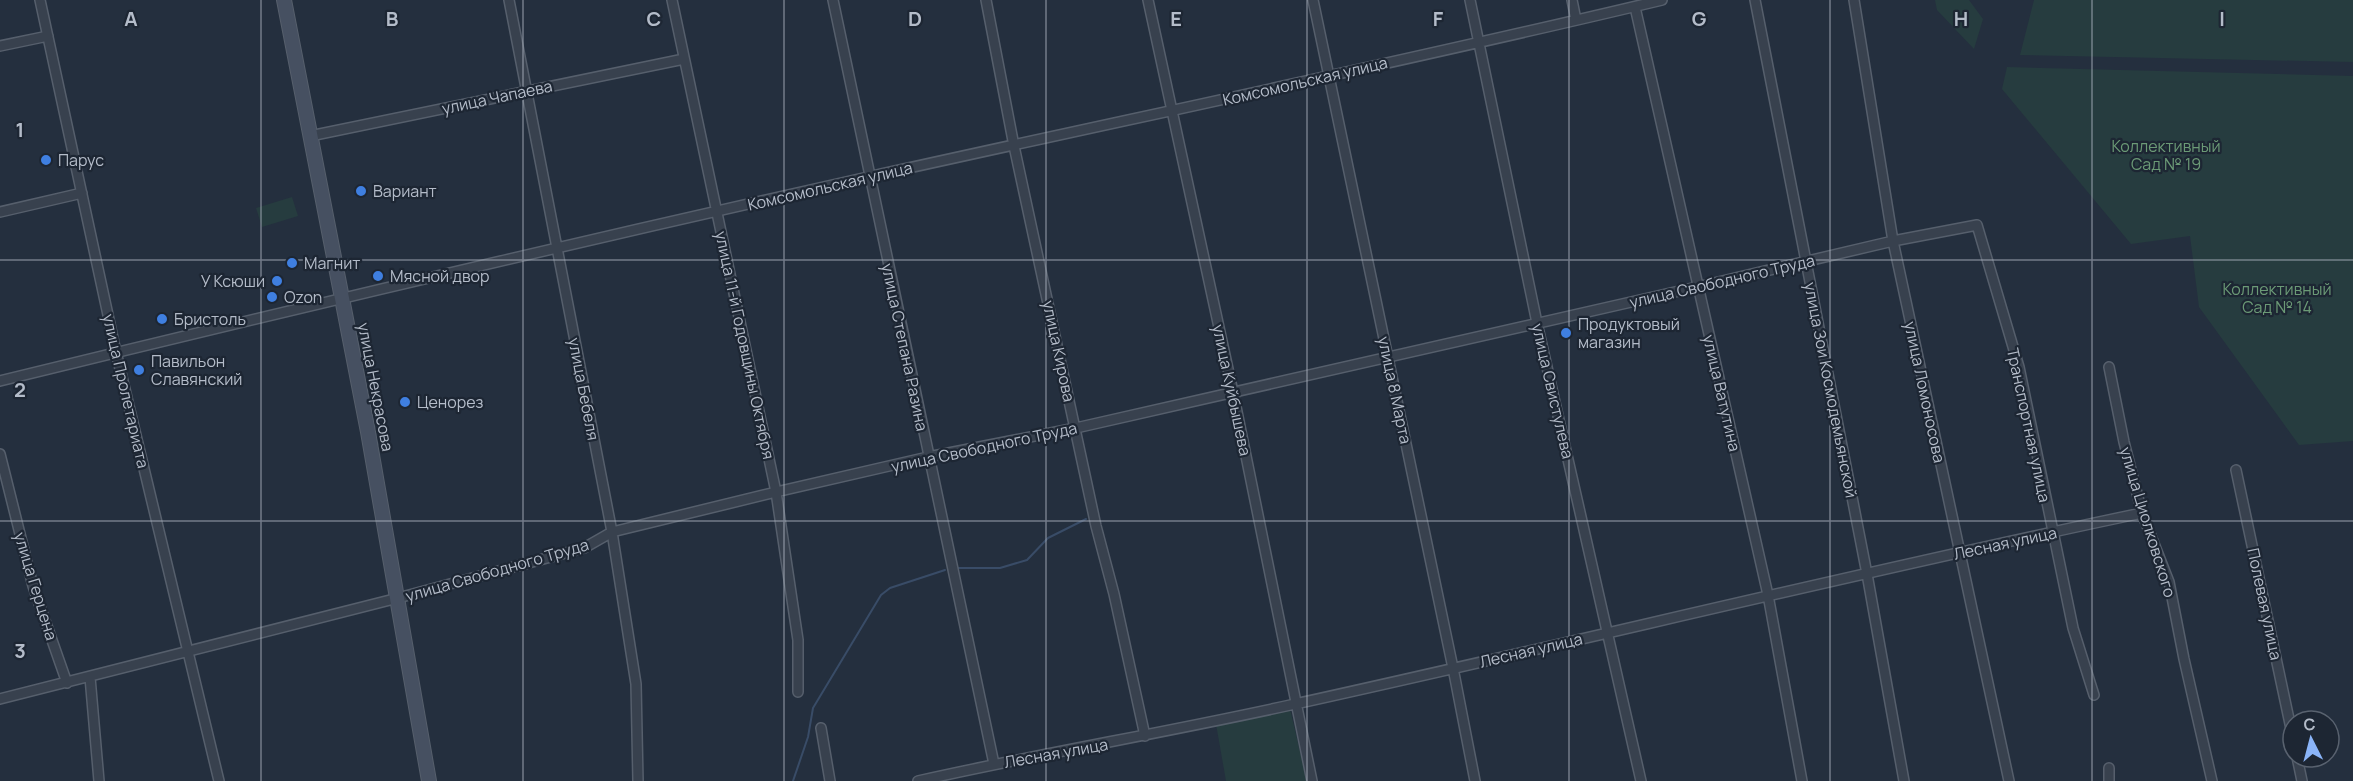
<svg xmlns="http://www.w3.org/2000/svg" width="2353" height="781" font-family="Manrope,sans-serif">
<rect width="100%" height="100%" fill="#242f3e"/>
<path fill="#263c3f" d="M1935 0H1969L1983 19 1974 49 1937 10Z
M2034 0H2353V62L2020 55Z
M2007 67 2353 76V441L2299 445 2199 307 2190 236 2131 244 2002 89Z
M292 197 298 216 262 227 256 208Z
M1290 709 1307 781H1226L1216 724Z"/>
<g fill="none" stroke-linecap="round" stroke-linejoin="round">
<path stroke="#394c67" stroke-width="2" d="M957 568H1000L1027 560 1048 538 1086 519
M793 781 808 737 813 708 881 595 890 588 945 570"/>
<defs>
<path id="street" d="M40 0 116 352 219 781
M509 0 612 532 636 684 638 781
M672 0 776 492 798 640V692
M833 0 994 764
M986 0 1014 146 1096 526 1114 594 1145 736
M1148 0 1233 392 1312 781
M1313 0 1453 668 1475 781
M1470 0 1537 323 1641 781
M1572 0 1576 20
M1755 0 1867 574 1904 781
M1854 0 1893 241 2009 781
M1635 7 1768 595 1802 781
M0 46 48 36
M310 136 684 59
M0 212 82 193
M2109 367 2124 442 2142 513 2169 582 2184 659 2212 781
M0 381C289 310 578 242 868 177 1133 118 1399 63 1662 0
M0 454 33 586 67 683
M2236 470 2293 738
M90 677 99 781
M0 699 398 598 584 548 612 532 776 492 928 457 1076 428 1697 287 1893 241 1977 225 2019 367 2073 628 2094 695
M821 728 830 781
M2297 757 2302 781
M2109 768V781
M918 781C1043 753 1169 732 1295 704 1577 642 1859 572 2142 513"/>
<path id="secondary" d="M284 0 368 432 429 781"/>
</defs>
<use href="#street" stroke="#565f6c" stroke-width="12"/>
<use href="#secondary" stroke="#565f6c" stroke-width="16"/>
<use href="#street" stroke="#38414e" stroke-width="9"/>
<use href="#secondary" stroke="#465061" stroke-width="14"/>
</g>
<path fill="none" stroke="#b4bcc9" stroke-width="1.5" stroke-opacity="0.55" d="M261 0V781M523 0V781M784 0V781M1046 0V781M1307 0V781M1569 0V781M1830 0V781M2092 0V781M0 260H2353M0 521H2353"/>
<g fill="#3f7fe0" stroke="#1d2633" stroke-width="2">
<circle cx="46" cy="160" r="6"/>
<circle cx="361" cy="191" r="6"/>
<circle cx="292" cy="263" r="6"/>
<circle cx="378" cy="276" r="6"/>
<circle cx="277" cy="281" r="6"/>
<circle cx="272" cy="297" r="6"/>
<circle cx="162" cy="319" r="6"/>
<circle cx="1566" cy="333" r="6"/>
<circle cx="139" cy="370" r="6"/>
<circle cx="405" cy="402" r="6"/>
</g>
<g text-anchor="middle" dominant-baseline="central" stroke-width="4.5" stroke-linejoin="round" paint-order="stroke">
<g font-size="16" fill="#b4bcc9" stroke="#1d2633">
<text transform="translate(1305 81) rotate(-13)">Комсомольская улица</text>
<text transform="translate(497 97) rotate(-12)">улица Чапаева</text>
<text transform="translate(830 186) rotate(-13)">Комсомольская улица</text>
<text transform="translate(1722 281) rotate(-13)">улица Свободного Труда</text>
<text transform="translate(745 345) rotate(78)">улица 11-й Годовщины Октября</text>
<text transform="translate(905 347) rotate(78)">улица Степана Разина</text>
<text transform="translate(1059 351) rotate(78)">улица Кирова</text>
<text transform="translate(376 387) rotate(79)">улица Некрасова</text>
<text transform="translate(584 389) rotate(79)">улица Бебеля</text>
<text transform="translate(1232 390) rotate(78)">улица Куйбышева</text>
<text transform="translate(1395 390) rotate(78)">улица 8 Марта</text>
<text transform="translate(1831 390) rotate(79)">улица Зои Космодемьянской</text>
<text transform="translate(126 391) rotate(77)">улица Пролетариата</text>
<text transform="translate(1553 391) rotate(77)">улица Свистулева</text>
<text transform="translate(1925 392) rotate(78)">улица Ломоносова</text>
<text transform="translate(1722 393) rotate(77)">улица Ватутина</text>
<text transform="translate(2029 425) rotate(78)">Транспортная улица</text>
<text transform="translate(984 447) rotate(-12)">улица Свободного Труда</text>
<text transform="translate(2148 522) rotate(73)">улица Циолковского</text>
<text transform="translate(2005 543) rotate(-12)">Лесная улица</text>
<text transform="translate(497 570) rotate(-16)">улица Свободного Труда</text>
<text transform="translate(36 586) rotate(73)">улица Герцена</text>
<text transform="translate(2265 604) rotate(78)">Полевая улица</text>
<text transform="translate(1531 650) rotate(-13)">Лесная улица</text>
<text transform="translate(1056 753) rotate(-10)">Лесная улица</text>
</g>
<g font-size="16" fill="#6b9a76" stroke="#1d2633">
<text x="2166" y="146">Коллективный<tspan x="2166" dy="18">Сад № 19</tspan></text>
<text x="2277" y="289">Коллективный<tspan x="2277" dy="18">Сад № 14</tspan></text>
</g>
<g font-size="16" fill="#b4bcc9" stroke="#1d2633" text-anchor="start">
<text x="58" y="160">Парус</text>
<text x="373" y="191">Вариант</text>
<text x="304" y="263">Магнит</text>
<text x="390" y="276">Мясной двор</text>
<text x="265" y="281" text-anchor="end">У Ксюши</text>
<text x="284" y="297">Ozon</text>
<text x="174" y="319">Бристоль</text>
<text x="1578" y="324">Продуктовый<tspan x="1578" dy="18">магазин</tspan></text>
<text x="151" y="361">Павильон<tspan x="151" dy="18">Славянский</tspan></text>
<text x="417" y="402">Ценорез</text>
</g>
</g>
<g font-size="20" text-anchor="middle" font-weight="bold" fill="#b4bcc9" stroke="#1d2633" stroke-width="4.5" stroke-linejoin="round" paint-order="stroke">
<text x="131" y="26">A</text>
<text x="392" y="26">B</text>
<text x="654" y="26">C</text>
<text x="915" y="26">D</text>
<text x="1176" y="26">E</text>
<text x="1438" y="26">F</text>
<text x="1699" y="26">G</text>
<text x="1961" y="26">H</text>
<text x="2222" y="26">I</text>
<text x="20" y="137">1</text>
<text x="20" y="397">2</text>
<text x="20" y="658">3</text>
</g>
<g transform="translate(2311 739) rotate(354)"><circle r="28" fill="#1d2633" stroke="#59626f" stroke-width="1.5"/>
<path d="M0-4.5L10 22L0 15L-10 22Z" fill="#8ab4f8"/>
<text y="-9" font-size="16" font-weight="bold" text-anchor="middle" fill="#b4bcc9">С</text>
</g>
</svg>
